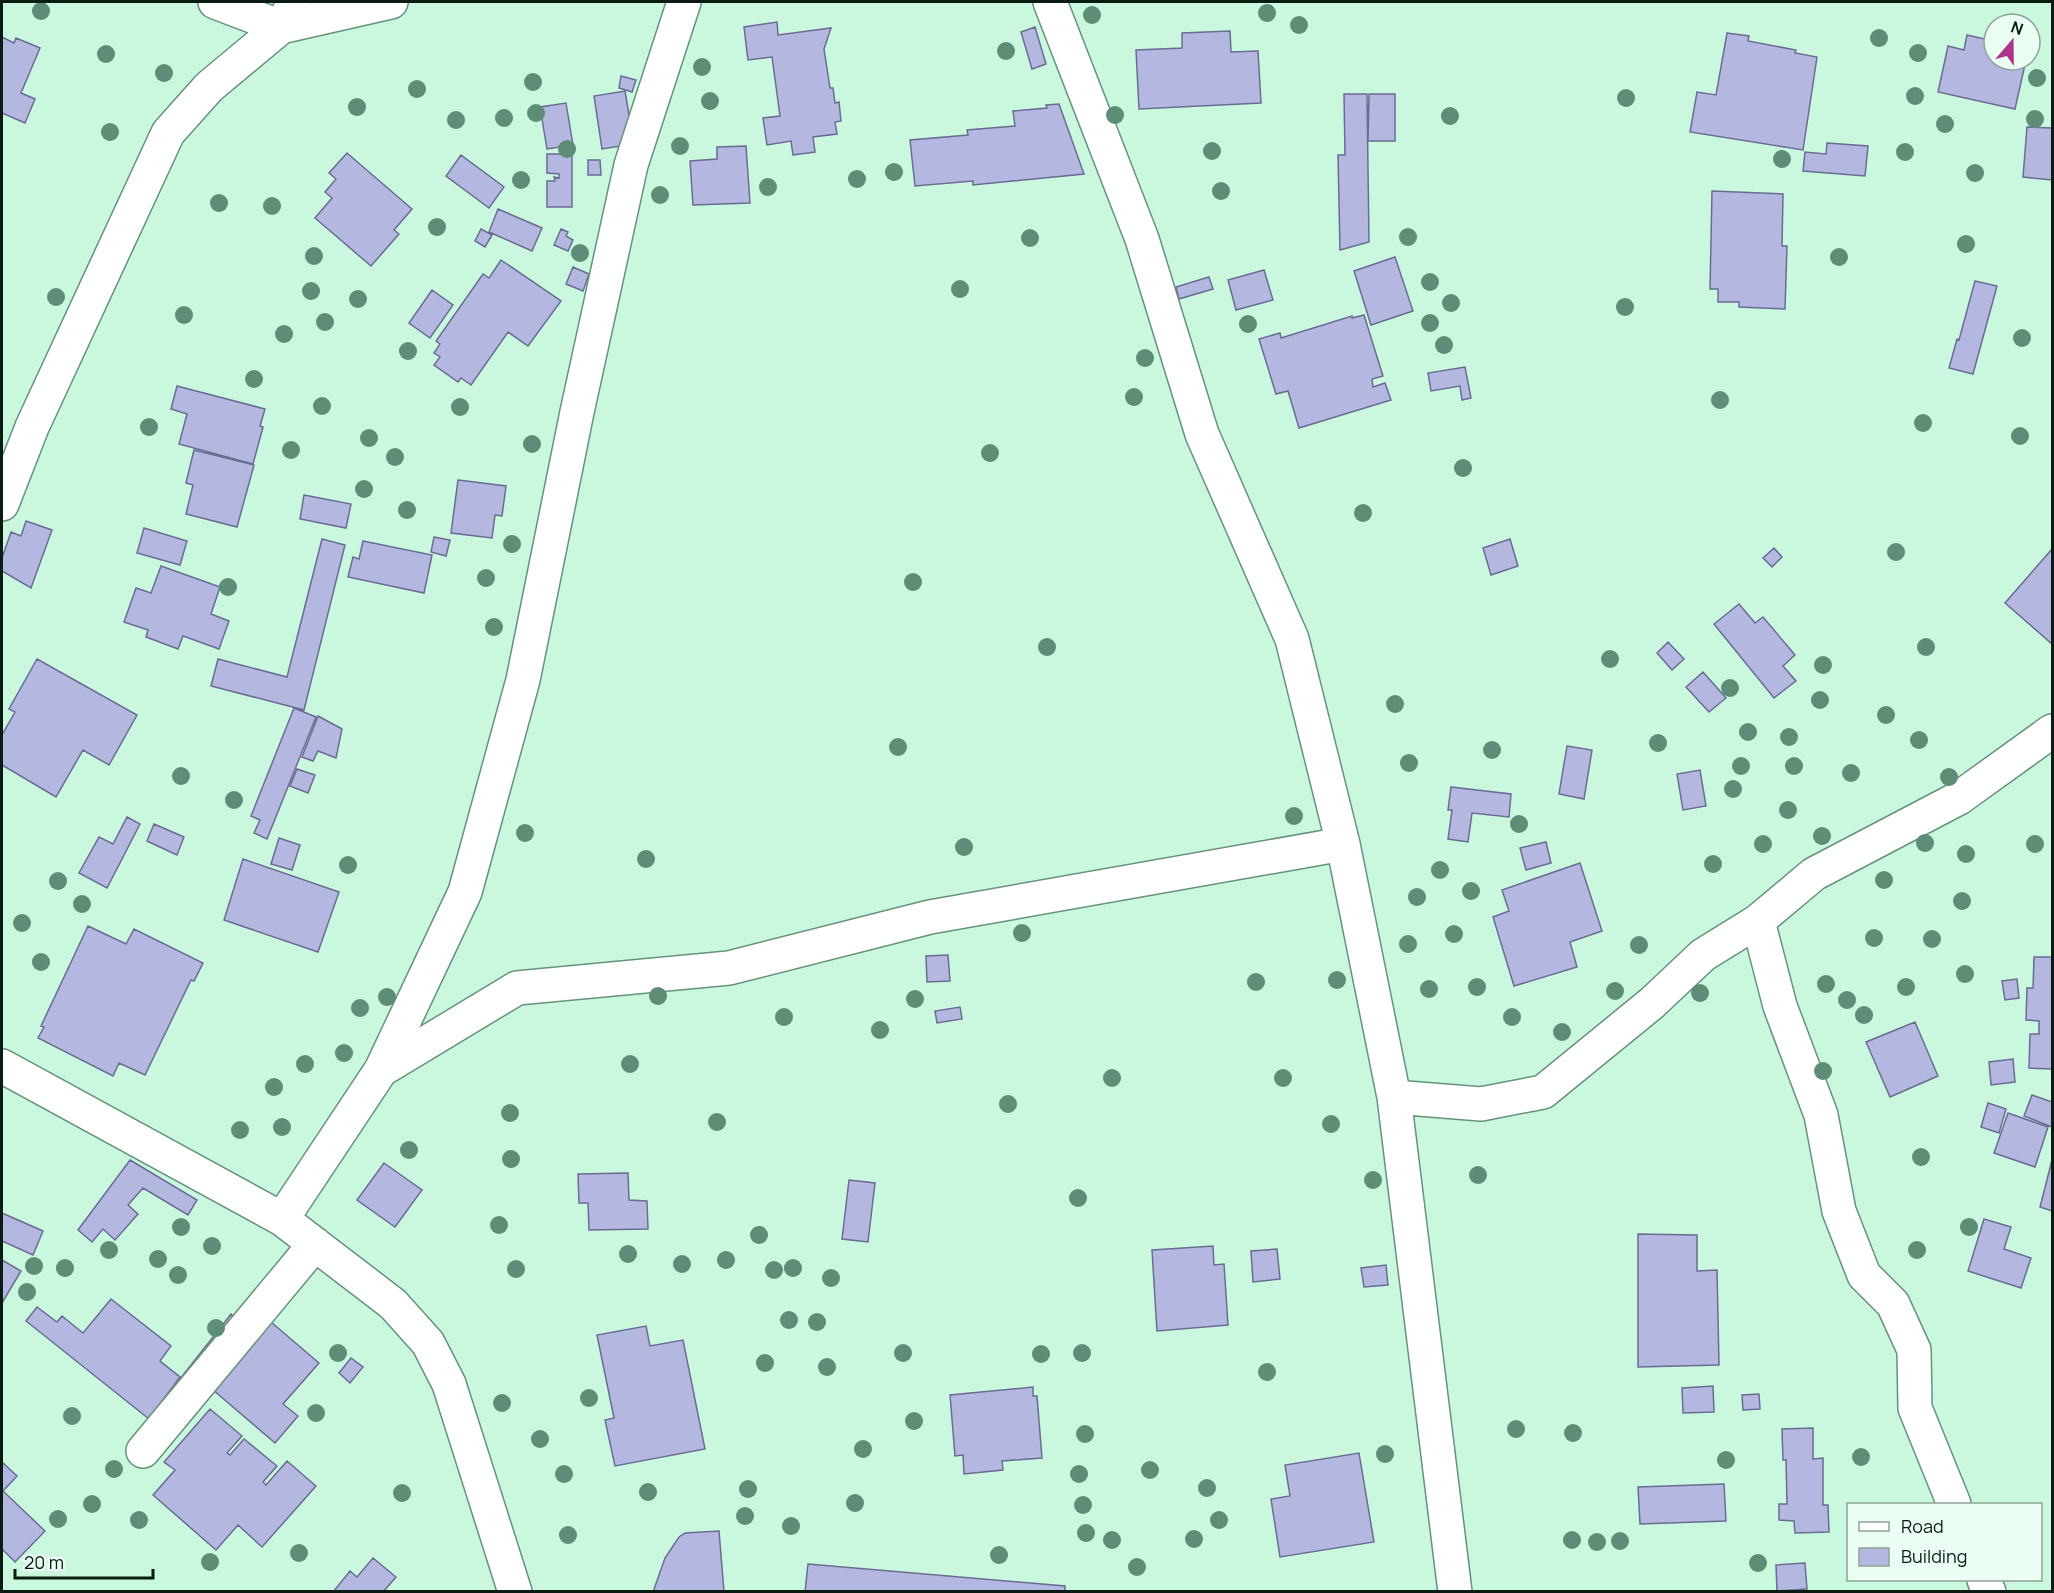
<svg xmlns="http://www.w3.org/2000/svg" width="2054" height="1593" font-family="Manrope,sans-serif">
<rect width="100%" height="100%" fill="#c9f8df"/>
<path fill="#b4b7e0" stroke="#6a6c92" stroke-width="1.5" d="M777 22 778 35 831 28 824 49 830 88H833L835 103 839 102 841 121 835 122 837 134 813 137 815 152 793 155 791 141 767 145 763 118 780 116 772 57 748 60 744 27Z
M1035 27 1046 64 1032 69 1021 32Z
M1230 31 1231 52 1258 51 1261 103 1139 109 1136 50 1182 48V33Z
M1727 33 1749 36 1748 41 1796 50 1795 53 1817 57 1803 150 1690 132 1697 92 1716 95Z
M1967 35 1994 41V60H2026L2015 109 1938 92 1948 46 1964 50Z
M2 37 14 43 16 38 40 48 21 93 35 99 25 123 2 113Z
M621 76 636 80 632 92 619 88Z
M625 91 634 144 602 149 594 96Z
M1344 94H1367L1369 242 1340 250 1338 155H1345Z
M1369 94H1395V141H1368Z
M566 103 573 145 547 149 540 107Z
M1059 104 1084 174 973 185V181L915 186 910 140 968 135 967 130 1015 126 1013 111 1047 108 1046 105Z
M2027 127 2052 128V180L2023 177Z
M1827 143 1868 146 1865 176 1803 171 1805 152 1826 154Z
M746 146 750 203 693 205 690 161 717 159V147Z
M347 153 412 209 394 230 399 234 371 266 315 218 332 198 325 192 336 179 329 173Z
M547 154H572V207H547V181H555L554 177 559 178V174L547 173Z
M461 155 504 187 489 208 446 176Z
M588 160H600L601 175H588Z
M1712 191 1783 194 1782 246H1787L1785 309 1739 307V302H1718V289H1710Z
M498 209 542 228 532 251 489 232Z
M481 229 492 235 485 247 475 241Z
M561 229 568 232 566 236 573 240 568 251 554 245Z
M1395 257 1413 311 1371 325 1354 271Z
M501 260 561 301 528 346 508 332 471 385 461 378 458 382 434 365 440 357 434 353 440 344 436 341 483 274 489 278Z
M573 267 589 274 583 291 566 284Z
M1264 270 1273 300 1236 310 1228 280Z
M1209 277 1213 289 1179 299 1176 287Z
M1975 281 1997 286 1973 374 1949 368 1957 339 1959 340Z
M432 290 453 305 430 338 409 323Z
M1364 315 1383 376 1372 379 1373 387 1385 383 1391 400 1299 428 1288 391 1276 394 1259 339 1280 333 1281 338 1352 316V318Z
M1465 367 1471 398 1462 400 1460 386 1431 391 1428 373Z
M177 386 265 409 260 426 263 427 253 464 179 444 187 414 171 409Z
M194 450 254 465 237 527 186 514 193 485 186 483Z
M458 480 506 486 502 516 495 515 492 538 451 533Z
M304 495 351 504 346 528 300 519Z
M26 521 52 530 31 588 2 571V558L11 532 21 536Z
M144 528 187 541 180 565 137 553Z
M434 537 450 540 446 556 431 552Z
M322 539 345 545 304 710 211 686 218 659 287 677Z
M1510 539 1518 566 1491 575 1483 548Z
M363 541 432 555 424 593 348 577 353 557 359 559Z
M1774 548 1782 557 1772 567 1763 558Z
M2052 549V644L2005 603Z
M161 566 220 587 211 614 229 621 219 649 183 636 178 649 146 637 148 630 124 622 136 588 151 593Z
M1739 604 1755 623 1763 617 1795 655 1783 666 1796 681 1774 698 1714 624Z
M1668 642 1684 659 1672 670 1657 653Z
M37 659 137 715 109 765 83 750 56 797 2 765V735L15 712 9 709Z
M1703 672 1726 698 1709 712 1686 687Z
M294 708 316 717 267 839 254 833 260 820 251 816Z
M318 716 342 729 336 758 318 751 313 761 302 757Z
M1567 746 1592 750 1584 799 1559 794Z
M297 769 315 775 308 793 290 786Z
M1700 770 1706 806 1683 810 1677 774Z
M1451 787 1511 794 1509 817 1472 813 1468 842 1448 839 1452 810H1448Z
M127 817 140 824 107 888 79 873 99 837 113 844Z
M154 824 184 837 177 855 147 841Z
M279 838 300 845 292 870 271 864Z
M1546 842 1551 863 1526 870 1520 848Z
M243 859 339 892 318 952 224 920Z
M1580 863 1602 931 1570 942 1577 967 1514 986 1493 917 1509 911 1502 890Z
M88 926 126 944 134 929 203 963 194 981 191 980 145 1075 119 1063 113 1076 38 1038 44 1027 41 1026Z
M948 955 950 981 927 982 926 956Z
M2034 957H2052V1069L2029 1068 2030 1034H2039V1021L2026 1020 2027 988H2033Z
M2017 979 2019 998 2005 1000 2002 981Z
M960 1007 962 1019 937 1023 935 1011Z
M1915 1022 1938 1076 1890 1097 1866 1042Z
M2013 1059 2015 1082 1991 1085 1989 1062Z
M2032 1095 2052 1102V1127L2024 1116Z
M1988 1103 2006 1109 1999 1133 1981 1127Z
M2008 1113 2048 1127 2035 1167 1994 1153Z
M130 1160 197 1200 188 1215 143 1188 128 1205 138 1214 115 1240 103 1229 92 1242 78 1230Z
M2052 1160V1211L2040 1207Z
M384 1163 422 1190 395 1227 357 1200Z
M628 1173 629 1200 647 1201 648 1229 589 1230 588 1203H579L578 1174Z
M849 1180 875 1183 868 1242 842 1239Z
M2 1213 43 1231 33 1255 2 1241Z
M1984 1219 2011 1227 2004 1249 2031 1258 2021 1288 1968 1271Z
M1638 1234 1697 1235V1271L1717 1270 1719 1365 1638 1367Z
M1213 1246 1214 1265 1224 1264 1228 1325 1157 1331 1152 1250Z
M1277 1249 1280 1279 1253 1282 1251 1251Z
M2 1260 21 1271 2 1303Z
M1386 1265 1388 1285 1364 1287 1361 1268Z
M111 1299 171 1346 160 1361 180 1377 149 1419 26 1321 37 1307 57 1322 62 1316 83 1333Z
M231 1314 238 1320 186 1385 180 1379Z
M271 1322 319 1363 283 1404 298 1416 275 1443 212 1389Z
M646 1326 650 1346 683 1340 705 1449 615 1466 605 1420 614 1418 597 1335Z
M351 1358 363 1367 350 1383 339 1373Z
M1713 1386 1714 1412 1683 1413 1682 1388Z
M1033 1387V1396H1037L1042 1458 1002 1461 1003 1470 964 1474 963 1455 955 1456 950 1395Z
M1759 1394 1760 1409 1743 1410 1742 1395Z
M210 1409 242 1436 227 1453 230 1455 244 1439 277 1466 263 1482 266 1485 287 1461 316 1486 262 1547 238 1525 216 1550 153 1495 175 1470 164 1462Z
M1813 1428V1459L1823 1458V1505H1828L1829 1532 1795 1533 1794 1521 1779 1520V1504H1787L1786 1460H1783L1782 1429Z
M1359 1453 1374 1542 1280 1557 1271 1499 1290 1496 1285 1465Z
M2 1462 17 1476 3 1491 45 1531 15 1562 2 1549Z
M1724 1484 1726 1521 1640 1524 1638 1487Z
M719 1531 724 1592H653L665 1558 679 1537 685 1533Z
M373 1558 396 1577 383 1592H333L350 1571 357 1577Z
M1805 1563 1807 1589 1777 1591 1776 1565Z
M808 1564 1065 1586V1592H805Z"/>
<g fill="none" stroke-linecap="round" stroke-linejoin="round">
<defs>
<path id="minor" d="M215 2 281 27 391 2
M1050 2 1142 239 1202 434 1292 639 1343 844
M2 504 32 427 168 133 209 87 281 27 294 2
M1758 921 1780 1006 1821 1115 1839 1211 1864 1275 1893 1304 1914 1350 1915 1408 1954 1504
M2 1066 282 1219 393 1304 428 1343 449 1384 515 1592
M381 1070 517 988 729 968 930 917 1343 844 1394 1097 1455 1592
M1394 1097 1481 1104 1543 1092 1652 1003 1703 955 1758 921 1814 874 1959 798 2052 731
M282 1219 381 1070 465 892 523 680 577 412 631 165 684 2
M143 1451 315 1244
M1984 1580 1989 1592"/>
</defs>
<use href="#minor" stroke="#66927c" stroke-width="36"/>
<use href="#minor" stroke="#fff" stroke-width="33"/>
</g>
<g fill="#5d8c77">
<circle cx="41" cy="11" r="9"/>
<circle cx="1267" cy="13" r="9"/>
<circle cx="1092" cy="15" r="9"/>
<circle cx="1299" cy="25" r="9"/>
<circle cx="1879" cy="38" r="9"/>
<circle cx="1006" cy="51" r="9"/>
<circle cx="1918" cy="53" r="9"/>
<circle cx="106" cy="54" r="9"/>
<circle cx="702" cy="67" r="9"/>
<circle cx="164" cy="73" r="9"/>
<circle cx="2037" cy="78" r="9"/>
<circle cx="533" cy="82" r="9"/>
<circle cx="417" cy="89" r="9"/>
<circle cx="1915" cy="96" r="9"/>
<circle cx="1626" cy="98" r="9"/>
<circle cx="710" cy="101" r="9"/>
<circle cx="357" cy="107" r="9"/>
<circle cx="536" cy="113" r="9"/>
<circle cx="1115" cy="115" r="9"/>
<circle cx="1450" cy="116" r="9"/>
<circle cx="504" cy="118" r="9"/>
<circle cx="2035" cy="119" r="9"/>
<circle cx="456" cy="120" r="9"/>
<circle cx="1945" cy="124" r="9"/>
<circle cx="110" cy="132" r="9"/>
<circle cx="680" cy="146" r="9"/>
<circle cx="567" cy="149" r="9"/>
<circle cx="1212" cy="151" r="9"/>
<circle cx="1905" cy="152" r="9"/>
<circle cx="1782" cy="159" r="9"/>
<circle cx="894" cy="172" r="9"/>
<circle cx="1975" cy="173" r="9"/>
<circle cx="857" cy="179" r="9"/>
<circle cx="521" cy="180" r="9"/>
<circle cx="768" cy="187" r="9"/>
<circle cx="1221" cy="191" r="9"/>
<circle cx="660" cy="195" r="9"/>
<circle cx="219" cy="203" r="9"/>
<circle cx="272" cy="206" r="9"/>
<circle cx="437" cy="227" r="9"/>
<circle cx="1408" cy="237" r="9"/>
<circle cx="1030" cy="238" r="9"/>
<circle cx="1966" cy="244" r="9"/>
<circle cx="580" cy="253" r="9"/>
<circle cx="314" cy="256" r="9"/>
<circle cx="1839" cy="257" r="9"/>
<circle cx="1430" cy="282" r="9"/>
<circle cx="960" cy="289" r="9"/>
<circle cx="311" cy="291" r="9"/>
<circle cx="56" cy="297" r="9"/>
<circle cx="358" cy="299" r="9"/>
<circle cx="1451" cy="303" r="9"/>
<circle cx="1625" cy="307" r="9"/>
<circle cx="184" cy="315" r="9"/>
<circle cx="325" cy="322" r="9"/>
<circle cx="1430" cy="323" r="9"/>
<circle cx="1248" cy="324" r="9"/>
<circle cx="284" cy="334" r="9"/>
<circle cx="2022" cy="338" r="9"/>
<circle cx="1444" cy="345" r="9"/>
<circle cx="408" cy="351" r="9"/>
<circle cx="1145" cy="358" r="9"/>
<circle cx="254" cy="379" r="9"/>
<circle cx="1134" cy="397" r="9"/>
<circle cx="1720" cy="400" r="9"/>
<circle cx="322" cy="406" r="9"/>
<circle cx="460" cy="407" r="9"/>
<circle cx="1923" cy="423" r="9"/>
<circle cx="149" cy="427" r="9"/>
<circle cx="2020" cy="436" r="9"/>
<circle cx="369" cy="438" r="9"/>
<circle cx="532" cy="444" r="9"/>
<circle cx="291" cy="450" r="9"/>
<circle cx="990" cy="453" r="9"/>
<circle cx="395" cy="457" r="9"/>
<circle cx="1463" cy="468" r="9"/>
<circle cx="364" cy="489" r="9"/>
<circle cx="407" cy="510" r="9"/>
<circle cx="1363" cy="513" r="9"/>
<circle cx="512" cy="544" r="9"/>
<circle cx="1896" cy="552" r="9"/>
<circle cx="486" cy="578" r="9"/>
<circle cx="913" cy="582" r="9"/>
<circle cx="228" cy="587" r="9"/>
<circle cx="494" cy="627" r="9"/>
<circle cx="1047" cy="647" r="9"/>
<circle cx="1926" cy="647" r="9"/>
<circle cx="1610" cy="659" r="9"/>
<circle cx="1823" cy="665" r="9"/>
<circle cx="1730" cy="688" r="9"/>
<circle cx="1820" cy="700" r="9"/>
<circle cx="1395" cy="704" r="9"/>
<circle cx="1886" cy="715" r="9"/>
<circle cx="1748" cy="732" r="9"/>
<circle cx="1789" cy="737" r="9"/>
<circle cx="1919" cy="740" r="9"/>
<circle cx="1658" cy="743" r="9"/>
<circle cx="898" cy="747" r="9"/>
<circle cx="1492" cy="750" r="9"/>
<circle cx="1409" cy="763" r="9"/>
<circle cx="1741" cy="766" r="9"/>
<circle cx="1794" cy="766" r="9"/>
<circle cx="1851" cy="773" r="9"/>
<circle cx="181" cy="776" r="9"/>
<circle cx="1949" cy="777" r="9"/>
<circle cx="1733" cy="789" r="9"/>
<circle cx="234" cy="800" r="9"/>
<circle cx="1788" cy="810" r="9"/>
<circle cx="1294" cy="816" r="9"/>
<circle cx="1519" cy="824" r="9"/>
<circle cx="525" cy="833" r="9"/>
<circle cx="1822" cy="836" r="9"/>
<circle cx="1925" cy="843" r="9"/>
<circle cx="1763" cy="844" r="9"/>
<circle cx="2035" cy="844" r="9"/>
<circle cx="964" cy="847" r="9"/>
<circle cx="1966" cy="854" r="9"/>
<circle cx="646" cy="859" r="9"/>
<circle cx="1713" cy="864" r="9"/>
<circle cx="348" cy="865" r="9"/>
<circle cx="1440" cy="870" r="9"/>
<circle cx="1884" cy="880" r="9"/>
<circle cx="58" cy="881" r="9"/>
<circle cx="1471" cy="891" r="9"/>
<circle cx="1417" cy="897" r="9"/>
<circle cx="1962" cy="901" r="9"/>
<circle cx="82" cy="904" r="9"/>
<circle cx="22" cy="923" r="9"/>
<circle cx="1022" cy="933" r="9"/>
<circle cx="1454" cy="934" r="9"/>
<circle cx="1874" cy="938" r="9"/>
<circle cx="1932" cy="939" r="9"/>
<circle cx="1408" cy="944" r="9"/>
<circle cx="1639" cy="945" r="9"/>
<circle cx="41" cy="962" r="9"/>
<circle cx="1965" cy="974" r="9"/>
<circle cx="1337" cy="980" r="9"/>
<circle cx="1256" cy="982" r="9"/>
<circle cx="1826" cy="984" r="9"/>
<circle cx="1477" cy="987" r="9"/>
<circle cx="1906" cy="987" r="9"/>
<circle cx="1429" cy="989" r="9"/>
<circle cx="1615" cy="991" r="9"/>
<circle cx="1700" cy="993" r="9"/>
<circle cx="658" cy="996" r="9"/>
<circle cx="387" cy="997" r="9"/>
<circle cx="915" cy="999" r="9"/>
<circle cx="1847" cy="1000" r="9"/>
<circle cx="360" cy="1008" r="9"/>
<circle cx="1864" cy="1015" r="9"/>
<circle cx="784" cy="1017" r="9"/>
<circle cx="1512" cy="1017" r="9"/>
<circle cx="880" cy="1030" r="9"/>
<circle cx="1562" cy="1032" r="9"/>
<circle cx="344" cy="1053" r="9"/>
<circle cx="305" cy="1064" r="9"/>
<circle cx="630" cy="1064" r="9"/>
<circle cx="1823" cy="1071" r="9"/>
<circle cx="1112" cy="1078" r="9"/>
<circle cx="1283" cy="1078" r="9"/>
<circle cx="274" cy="1087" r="9"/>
<circle cx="1008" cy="1104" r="9"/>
<circle cx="510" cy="1113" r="9"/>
<circle cx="717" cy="1122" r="9"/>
<circle cx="1331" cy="1124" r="9"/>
<circle cx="282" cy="1127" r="9"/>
<circle cx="240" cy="1130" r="9"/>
<circle cx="409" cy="1150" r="9"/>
<circle cx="1921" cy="1157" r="9"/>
<circle cx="511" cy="1159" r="9"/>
<circle cx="1478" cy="1175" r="9"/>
<circle cx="1373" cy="1180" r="9"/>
<circle cx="1078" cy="1198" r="9"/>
<circle cx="499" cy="1225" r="9"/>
<circle cx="181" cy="1227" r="9"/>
<circle cx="1969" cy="1227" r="9"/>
<circle cx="759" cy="1235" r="9"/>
<circle cx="212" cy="1246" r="9"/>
<circle cx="109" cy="1250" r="9"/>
<circle cx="1917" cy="1250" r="9"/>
<circle cx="628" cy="1254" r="9"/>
<circle cx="158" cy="1259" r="9"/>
<circle cx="726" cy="1260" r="9"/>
<circle cx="682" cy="1264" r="9"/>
<circle cx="34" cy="1266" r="9"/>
<circle cx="65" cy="1268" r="9"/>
<circle cx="793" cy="1268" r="9"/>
<circle cx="516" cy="1269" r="9"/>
<circle cx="774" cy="1270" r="9"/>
<circle cx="178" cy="1275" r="9"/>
<circle cx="831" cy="1278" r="9"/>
<circle cx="27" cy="1292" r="9"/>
<circle cx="789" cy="1320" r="9"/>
<circle cx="817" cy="1322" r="9"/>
<circle cx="216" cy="1328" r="9"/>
<circle cx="338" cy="1353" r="9"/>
<circle cx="903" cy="1353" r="9"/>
<circle cx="1082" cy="1353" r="9"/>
<circle cx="1041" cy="1354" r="9"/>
<circle cx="765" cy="1363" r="9"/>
<circle cx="827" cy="1367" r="9"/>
<circle cx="1267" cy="1372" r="9"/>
<circle cx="589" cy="1398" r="9"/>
<circle cx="502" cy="1403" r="9"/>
<circle cx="316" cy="1413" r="9"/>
<circle cx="72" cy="1416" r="9"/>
<circle cx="914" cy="1421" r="9"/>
<circle cx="1516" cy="1429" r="9"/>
<circle cx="1573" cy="1433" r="9"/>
<circle cx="1085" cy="1434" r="9"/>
<circle cx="540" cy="1439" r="9"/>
<circle cx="863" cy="1449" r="9"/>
<circle cx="1385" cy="1454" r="9"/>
<circle cx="1861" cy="1457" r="9"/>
<circle cx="1726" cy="1460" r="9"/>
<circle cx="114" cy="1469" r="9"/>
<circle cx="1150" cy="1470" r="9"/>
<circle cx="564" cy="1474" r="9"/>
<circle cx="1079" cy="1474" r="9"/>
<circle cx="1207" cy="1488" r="9"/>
<circle cx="748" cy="1489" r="9"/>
<circle cx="648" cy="1492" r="9"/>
<circle cx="402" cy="1493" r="9"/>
<circle cx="855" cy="1503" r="9"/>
<circle cx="92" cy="1504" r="9"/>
<circle cx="1083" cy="1505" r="9"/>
<circle cx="745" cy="1516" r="9"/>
<circle cx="58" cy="1519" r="9"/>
<circle cx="139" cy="1520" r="9"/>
<circle cx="1219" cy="1520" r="9"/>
<circle cx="791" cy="1526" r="9"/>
<circle cx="1086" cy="1533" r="9"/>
<circle cx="568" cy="1535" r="9"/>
<circle cx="1194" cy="1539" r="9"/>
<circle cx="1112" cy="1540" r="9"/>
<circle cx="1572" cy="1540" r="9"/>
<circle cx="1620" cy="1541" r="9"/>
<circle cx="1597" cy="1542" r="9"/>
<circle cx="299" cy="1553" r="9"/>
<circle cx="999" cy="1555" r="9"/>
<circle cx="210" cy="1562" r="9"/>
<circle cx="1758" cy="1563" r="9"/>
<circle cx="1137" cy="1567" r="9"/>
</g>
<rect width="2054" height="1593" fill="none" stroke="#091b13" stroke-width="6"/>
<rect x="1847" y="1503" width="195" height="78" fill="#ebfef3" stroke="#91a399" stroke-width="1.5"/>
<rect x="1859" y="1522" width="30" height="9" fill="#ffffff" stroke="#91a399" stroke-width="1.5"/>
<text x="1901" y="1533" font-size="18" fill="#091b13">Road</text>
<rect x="1859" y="1548" width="30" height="18" fill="#b4b7e0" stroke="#91a399" stroke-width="1.5"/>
<text x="1901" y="1563" font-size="18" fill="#091b13">Building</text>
<g transform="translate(2012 42) rotate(20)"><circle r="28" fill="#ebfef3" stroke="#91a399" stroke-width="1.5"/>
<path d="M0-4.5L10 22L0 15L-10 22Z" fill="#ad3489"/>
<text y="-9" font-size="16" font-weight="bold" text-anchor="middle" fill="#091b13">N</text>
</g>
<path d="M15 1569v9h138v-9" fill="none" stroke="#091b13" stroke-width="3"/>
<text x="24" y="1569" font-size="18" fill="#091b13" stroke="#ebfef3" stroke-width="4.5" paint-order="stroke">20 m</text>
</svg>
